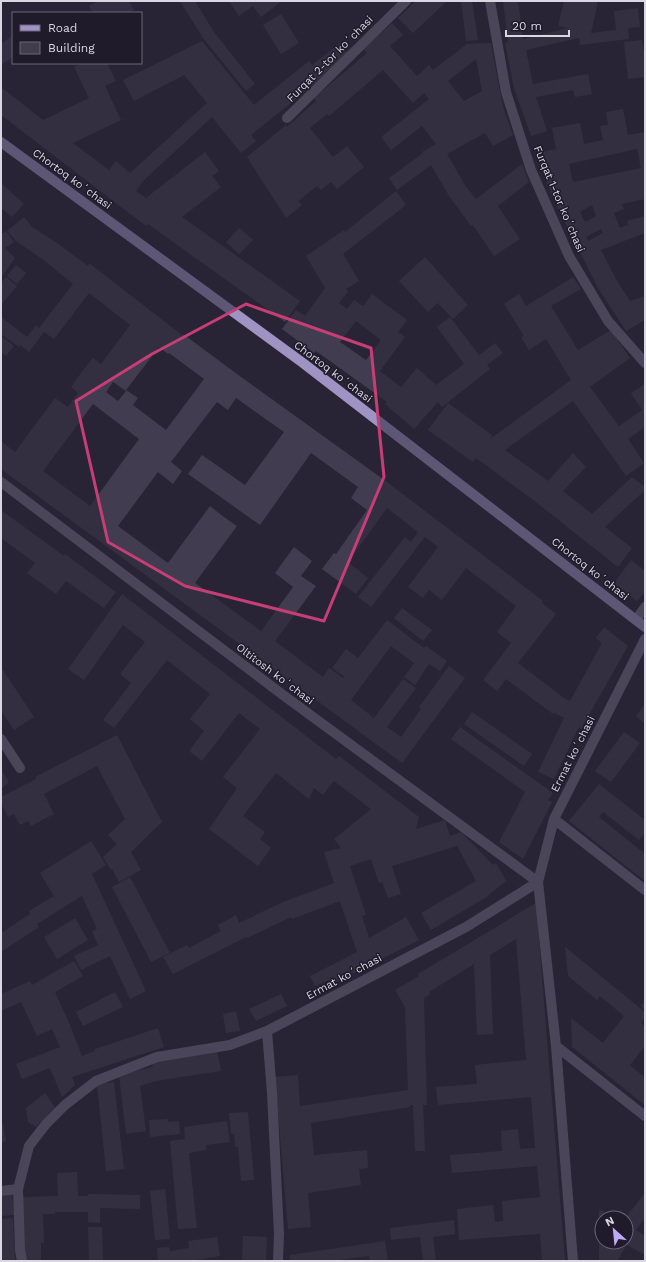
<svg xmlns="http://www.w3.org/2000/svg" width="646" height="1262" font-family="'Work Sans',sans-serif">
<rect width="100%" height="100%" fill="#282435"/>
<path fill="#413c4f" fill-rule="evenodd" d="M98 1H129L134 10 129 13H93L89 6Z
M180 1H195L214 32 255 84 246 91 203 38Z
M229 1H249L250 2 252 1H282L261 17 253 6 239 16Z
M416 1H447L413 33 398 18Z
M461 1H472L478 40 466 41Z
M503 1H518L523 39 568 28 558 26 564 1H598L591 33 616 30 614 11 638 8 640 27 628 28 629 39 580 45 579 38 526 50 533 84 588 74 592 94 575 97 573 90 536 97 547 131 531 136 514 88 505 43 508 42Z
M281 14 299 43 281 54 263 25Z
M392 23 403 35 390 46 417 76 429 65 433 70 467 44 491 43 503 107 513 135 493 146 485 133 447 154 465 185 476 199 522 164 529 182 498 206 520 239 494 256 473 225 471 226 449 196 431 165 397 190 389 178 423 153 422 152 436 144 422 126 391 150 381 137 429 99 424 93 413 103 383 70 329 116 327 114 310 128 333 157 347 146 364 167 337 189 331 182 321 190 317 186 298 201 302 205 286 218 247 157 286 125 287 127 316 101 314 98 367 53 364 49ZM476 59 482 91 464 101 448 81Z
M13 35V57L1 65V44Z
M642 40 644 52H645V77L628 79 624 42Z
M202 41 254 105 309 61 312 65 340 43 348 53 307 90 251 135 256 141 241 153 212 117 142 182 136 191 146 198 205 152 219 171 212 176 221 187 182 217 300 301 285 322 148 224 146 226 1 115V87L43 120 89 98 74 67 82 63H107L116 81 105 86 121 120 73 143 109 170 116 161 130 173 207 103 184 75 134 101 123 80Z
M623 109 628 135 645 132V199L622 204 624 209 614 213 620 228 628 225 627 221 645 216V233L601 250 616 279 630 301 645 296V320L626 331 598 288 556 204 540 166 537 153 556 149 552 128 580 123 584 144 603 140 600 126 608 125 606 112ZM637 149 641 168 573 182 569 164ZM592 205 596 216 585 222 580 212ZM601 229 603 233 588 241 586 237Z
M1 183 24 204 12 217 1 208Z
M396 191 406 205 343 254 359 281 346 289 348 292 339 303 347 309 354 300 363 306 372 294 407 320 398 332 405 337 380 371 401 387 417 368 436 385 464 364 437 327 450 317 479 355 495 343 503 353 487 365 490 369 442 407 438 402 414 429 385 404 387 402 316 351 314 353 282 329 296 310 305 316 325 288 306 256 344 230 345 232ZM356 321 381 340 366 360 340 342Z
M24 217 32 227 57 243 88 266 89 263 182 335 183 334 237 374 387 482 543 601 542 603 556 614 518 663 564 698 570 701 602 643 596 638 604 627 628 646 581 729 579 727 554 779 538 772 564 718 555 713 553 714 506 679 497 691 483 680 511 643 497 632 516 606 466 568 442 600 429 590 423 598 408 587 438 547 425 537 371 607 358 597 405 537 411 542 418 532 387 508 348 562 368 578 356 594 322 569 334 553 336 554 367 510 351 498 358 487 311 453 260 525 188 474 202 455 245 485 284 432 236 398 228 410 217 402 171 462 182 471 173 484 158 472 118 526 168 563 210 506 224 517 237 526 195 583 261 631 293 587 275 573 294 547 312 561 301 576 316 586 275 641 323 677 329 668 343 678 345 677 332 668 346 649 358 658 387 620 424 648 426 646 447 661 440 671 429 664 415 685 404 677 414 663 391 646 351 700 374 718 403 679 416 688 387 727 401 737 421 709 419 707 449 666 465 678 402 763 1 469V441L15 452 55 398 68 407 78 393 71 387 81 373 93 358 101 364 130 325 89 293 54 339 44 332 29 352 20 345 19 347 1 334V317L27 337 36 325 39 328 73 284 45 261 16 241 7 231ZM159 347 168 354 169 353 204 379 166 430 133 405 138 398 126 390ZM113 382 126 391 118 401 106 392ZM93 404 139 439 90 506 43 471Z
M239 228 253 240 239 254 226 242Z
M6 231 14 242 5 248 15 258 3 275 1 273V234Z
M425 257 468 305 453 319 438 303 428 312 399 281Z
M16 265 26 273 17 284 7 276Z
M6 277 17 286 1 305V283Z
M573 277 581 289 551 306 578 350 611 330 630 358 590 387 619 426 642 410 631 393 645 384V427L628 439 644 463 626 476 573 401 505 450 548 481 573 453 586 467 563 491 592 514 632 477 645 487V490L605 527 632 548 618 567 532 499 476 458 473 462 428 430 448 403 492 435 490 439 571 380 546 339 529 350 521 337 524 336 504 304 519 294 526 306Z
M1 336 14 346 6 356 1 352Z
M1 510 64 556 65 554 116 592 104 608 66 581 56 594 27 573 35 563 1 538Z
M631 560 645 571V592L637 601 614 583Z
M122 594 336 759 339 756 419 817 416 829 445 820 450 836 461 832 493 865 496 863 506 881 485 898 431 930 421 913 476 881 457 846 392 866 401 894 388 898 382 882 379 883 371 859 350 866 366 915 362 916 369 938 406 917 419 940 334 983 332 979 315 986 310 976 357 952 340 901 292 919 291 917 247 938 246 937 173 974 163 957 187 945 189 948 221 931 218 925 236 915 239 923 283 902 334 883 324 852 341 848 334 839 371 809 334 781 323 795 314 788 309 799 276 773 243 816 265 832 260 839 271 848 258 866 209 829 237 788 223 777 260 729 239 713 202 761 189 751 204 731 190 719 210 694 167 660 114 728 103 720 131 683 120 674 145 642 123 625 84 680 68 669Z
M402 608 432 630 423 641 394 618Z
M1 667 34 717 14 730 1 711Z
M645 704V724L636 716Z
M472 712 532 754 524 766 464 724Z
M460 727 553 793 548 800 552 802 523 859 499 842 525 792 451 739Z
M624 732 640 743 611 782 595 771Z
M117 735 162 822 131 852 141 870 119 882 112 869 111 870 103 857 117 844 108 835 125 819 97 766 44 794 54 814 31 826 28 821 20 825 14 814 8 817 1 803V797L36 779 35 777Z
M1 769 9 782 1 789Z
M599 784 645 820V833L639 840 603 812 599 817 645 854V881L569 821Z
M91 841 106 865 92 874 146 991 130 999 110 956 81 970 74 956 98 945 92 931 97 929 82 896 37 924 39 927 1 952V933L30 914 29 911 54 896 40 873Z
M130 877 170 953 151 962 112 887Z
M536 903 565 1261H542L540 1234 459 1240 457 1209 493 1205 495 1222 503 1221 502 1201 540 1197 537 1166 452 1173 450 1155 502 1151 501 1131 518 1129 520 1149 535 1148 531 1097 438 1105 436 1087 477 1084 475 1065 526 1060 516 939 490 955 493 1034 477 1035 474 964 429 992 430 994 424 998 427 1105H423L425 1151H415L413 1105H410V1107L311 1123 314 1155 367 1150 368 1168 359 1169 361 1185 308 1193 311 1227 288 1229 275 1077 298 1075 300 1106 408 1090 405 1007 395 990 419 976 418 974Z
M75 918 88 940 57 959 44 937Z
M565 947 645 1012V1018L641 1023 645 1027V1046L630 1065 645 1078V1105L572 1047 571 1018 603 1043 624 1016 600 996 597 1000 568 976Z
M74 961 83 976 55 992 70 1025 82 1056 95 1051V1049L158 1028 164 1047 72 1077 75 1085 62 1097 50 1068 22 1079 16 1064 60 1047 52 1029 37 1036 21 1002 1 1011V994L30 981 32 985Z
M115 992 123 1007 83 1026 76 1012Z
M281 994 287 1006 256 1021 249 1009Z
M645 1001V1010L641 1006Z
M236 1011 240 1031 226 1033 223 1014Z
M217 1050 221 1071 156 1081 140 1086 146 1131 126 1134 119 1075 153 1067 152 1061Z
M114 1082 124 1169 106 1171 97 1084Z
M45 1093 55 1107 36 1127 28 1122 26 1108Z
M248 1112 254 1180 241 1181 238 1147H235L234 1134H231L229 1113Z
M168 1119V1122L179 1121 180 1134 150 1137 149 1120Z
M227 1121 230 1142 206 1145V1150L189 1153 197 1228 178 1229 170 1141 185 1139 184 1127Z
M3 1124 6 1141 1 1143V1125Z
M77 1172 78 1196H88V1194L140 1195V1209L100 1208V1223L88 1222V1212H55V1214H43L44 1243H41V1261H25V1243L22 1244 21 1197 58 1196 57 1173Z
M165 1189 170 1239 155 1240 150 1191Z
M645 1193V1218L636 1230 645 1236V1255L627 1245 617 1261H599V1209L614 1218H602V1242H626V1217Z
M12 1195 14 1215 1 1216V1196Z
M13 1218 15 1261H1V1219Z
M454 1220 455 1234 433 1237 436 1261H423L420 1237 391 1240 390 1228Z
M88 1227H102L103 1261H89Z
M243 1236 267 1237 266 1261H242Z
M217 1237 220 1256 191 1261H158L157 1248 169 1247 170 1251 189 1248 188 1241Z
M385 1241 388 1261H370L369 1256 332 1261H290V1255Z"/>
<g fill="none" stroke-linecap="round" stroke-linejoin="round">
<path stroke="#736e83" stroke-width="10" d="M490 1 506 92 531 170 569 256 608 321 645 363
M287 118 406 1
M1 482 283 695 538 882 556 1046 573 1261
M636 620 645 607
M1 739 20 768
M554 819 645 890
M267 1031 272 1093 279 1234 278 1261
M556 1046 645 1116
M1 1191 18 1189
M22 1261 20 1250 18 1189 29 1146 46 1124 65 1105 96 1081 157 1057 230 1045 267 1031 466 927 538 882 554 819 645 639"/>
<path stroke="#9f93c4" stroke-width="10" d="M1 142 303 363 645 627"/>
</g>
<path d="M0 0H646V1262H0ZM246 304 371 348 384 477 324 621 185 586 108 542 76 401 152 354Z" fill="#282435" fill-opacity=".55" fill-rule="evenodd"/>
<path fill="none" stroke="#c73e76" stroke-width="3" stroke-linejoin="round" d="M246 304 371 348 384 477 324 621 185 586 108 542 76 401 152 354Z"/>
<g text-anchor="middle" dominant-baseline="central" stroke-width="3" stroke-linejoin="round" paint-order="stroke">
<g font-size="11" fill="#d9d7e2" stroke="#1f1b2b">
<text transform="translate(330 59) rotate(-45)">Furqat 2-tor koʻchasi</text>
<text transform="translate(72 179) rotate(36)">Chortoq koʻchasi</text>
<text transform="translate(559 199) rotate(67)">Furqat 1-tor koʻchasi</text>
<text transform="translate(333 372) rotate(37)">Chortoq koʻchasi</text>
<text transform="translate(590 569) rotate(38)">Chortoq koʻchasi</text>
<text transform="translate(275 674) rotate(37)">Oltitosh koʻchasi</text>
<text transform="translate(573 754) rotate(-63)">Ermat koʻchasi</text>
<text transform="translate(344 977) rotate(-28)">Ermat koʻchasi</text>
</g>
</g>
<rect width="646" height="1262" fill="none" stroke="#d9d7e2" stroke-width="4"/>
<rect x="12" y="12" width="130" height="52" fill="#1f1b2b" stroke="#696674"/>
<rect x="20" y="25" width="20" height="6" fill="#9f93c4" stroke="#696674"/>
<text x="48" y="32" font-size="12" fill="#d9d7e2">Road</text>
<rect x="20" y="42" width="20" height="12" fill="#413c4f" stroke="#696674"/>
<text x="48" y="52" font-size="12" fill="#d9d7e2">Building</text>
<g transform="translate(614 1230) rotate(333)"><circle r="19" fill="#1f1b2b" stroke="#696674"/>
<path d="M0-3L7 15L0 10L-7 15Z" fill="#bda9f5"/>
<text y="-6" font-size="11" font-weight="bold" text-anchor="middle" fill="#d9d7e2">N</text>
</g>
<path d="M506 30v6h63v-6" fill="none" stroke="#d9d7e2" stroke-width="2"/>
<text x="512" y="30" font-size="12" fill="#d9d7e2" stroke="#1f1b2b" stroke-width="3" paint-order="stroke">20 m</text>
</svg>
